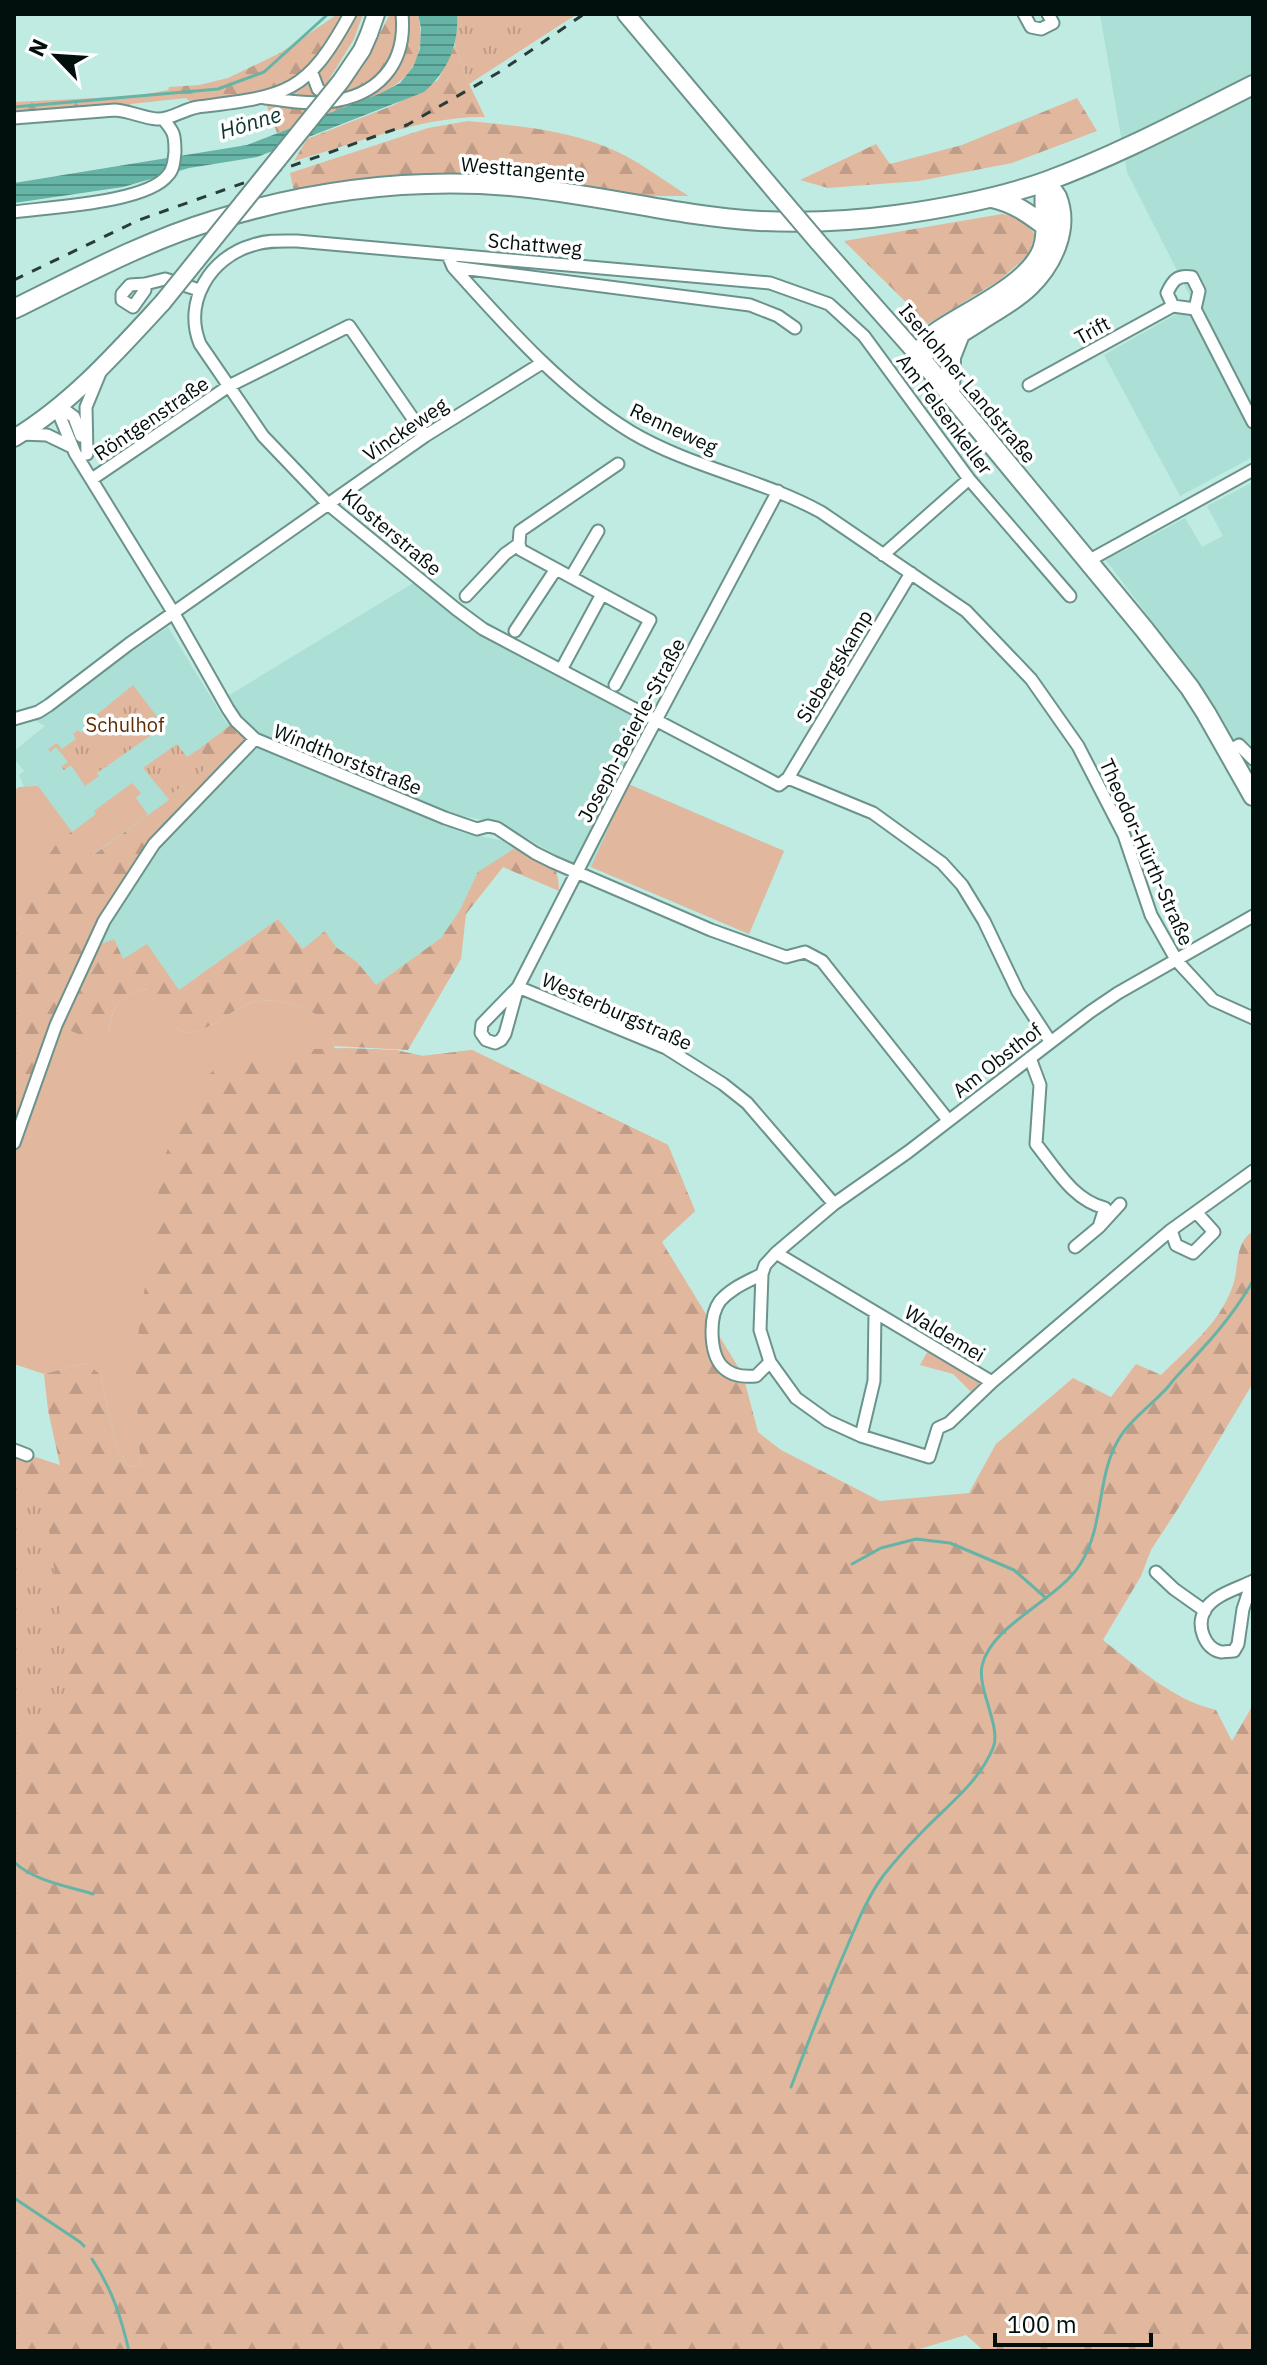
<svg xmlns="http://www.w3.org/2000/svg" width="1267" height="2365" font-family="'IBM Plex Sans',sans-serif">
<defs>
<pattern id="forest-firs" width="22" height="20" patternUnits="userSpaceOnUse" patternTransform="scale(2)"><rect width="22" height="20" fill="#e1b79e"/><path d="M5 1l3.5 6h-7zM16 11l3.5 6h-7z" fill="#bf9c87"/></pattern>
<pattern id="park-tufts" width="24" height="20" patternUnits="userSpaceOnUse" patternTransform="scale(2)"><rect width="24" height="20" fill="#e1b79e"/><path d="M3 7l-1-3M5 7V3M7 7l1-3M15 17l-1-3M17 17v-4M19 17l1-3" fill="none" stroke="#bf9c87"/></pattern>
<pattern id="water-rules" width="6" height="5" patternUnits="userSpaceOnUse" patternTransform="scale(2)"><rect width="6" height="5" fill="#65b4a6"/><path d="M0 2.5h6" fill="none" stroke="#519186"/></pattern>
</defs>
<rect width="100%" height="100%" fill="#c0ebe2"/>
<path fill="#acdfd5" d="M1100 14H1253V457L1180 496 1104 355 1194 304 1127 172Z
M1253 482V779L1214 704 1106 560 1185 518 1202 547 1223 536 1207 506Z
M415 582 480 631 657 721 624 782 784 851 749 934 591 867 569 862 497 822 459 816 263 741 236 721 223 699Z
M168 627 226 722 262 746 463 833 521 844 460 910 441 938 376 985 357 962 336 947 325 932 303 949 278 919 179 990 123 959 91 949 19 775 24 771 14 759V751L45 726 27 716 40 714Z"/>
<path fill="#e1b79e" d="M132 783 141 793 136 798 148 815 92 855 44 876 40 889 20 917 14 937V791L19 787 38 786 72 832 96 814 94 811Z
M628 784 784 851 749 934 591 867Z
M147 989C155 1000 168 1021 178 1029 199 1044 234 1004 258 1001 283 998 301 1007 324 1017L335 1049H376L423 1056 472 1050 668 1145 695 1211 661 1242 692 1292 139 1445 140 1464 129 1467 116 1446 101 1375 86 1363 44 1374 14 1364V1137L56 1025 112 1047C106 1029 110 1006 128 996 133 993 141 991 147 989Z"/>
<path fill="url(#forest-firs)" d="M338 14H363L354 39 325 86 294 127 277 133 264 98 197 107 186 98 131 104 124 110 14 118V102L136 96 168 90 169 87 199 85 228 78 280 53Z
M390 14H418C434 85 375 96 323 117L362 68Z
M455 45 469 84 485 117C422 116 355 144 294 161L307 139 394 105 438 80Z
M1077 98 1097 131 1012 163 919 181 828 188 800 180 876 144 890 164 962 145Z
M468 121C520 126 572 130 620 153 644 165 666 182 689 196H632L509 179 451 174 381 178 294 192 290 173 428 128Z
M1002 214 1023 219 1035 235 1029 254 1000 280 928 324 844 241Z
M236 721 255 739 154 844 92 948 114 939 123 959 147 944 179 990 278 919 303 949 325 931 336 947 357 962 376 985 441 938 460 910 478 872 521 844C545 858 559 860 559 891L503 867 466 914 461 959 408 1050 334 1046 323 1017C301 1007 283 998 258 1001 234 1004 199 1044 178 1029 167 1021 155 1000 146 989 141 991 133 993 128 996 109 1007 106 1029 113 1048L56 1025 14 1137V937C16 931 17 924 20 918 29 896 46 893 42 865L60 839 71 832 93 855 169 800 167 797 211 765 199 749Z
M345 1048 396 1050 423 1056 472 1050 668 1145 695 1211 662 1242 743 1375 758 1432 781 1450 880 1501 969 1493 996 1444 1073 1378 1111 1397 1136 1364 1161 1375C1187 1349 1219 1324 1232 1288 1240 1268 1233 1245 1253 1231V1383L1179 1507 1151 1550 1141 1576 1103 1640C1137 1667 1173 1700 1216 1710L1232 1741 1253 1705V2351H984L966 2335 913 2351H14V1450L60 1465 48 1410 44 1374 86 1363 101 1375 116 1446 129 1467 140 1464 135 1357 163 1160 196 1086 214 1070 276 1056 314 1049Z"/>
<path fill="url(#park-tufts)" d="M457 14H577L469 84 455 45Z
M133 685 164 726 97 773 99 776 85 786 71 765 64 770 61 767 68 762 56 747 50 752 48 749 57 743 62 749 76 739 73 734 78 730 81 733 85 730 83 726Z
M177 744 187 757 199 749 211 765 167 797 143 768Z
M929 1349 983 1380 971 1392 953 1374 920 1365Z
M14 1472 42 1476 71 1698 14 1727Z"/>
<path fill="url(#water-rules)" d="M418 14H457C459 46 447 72 424 92L257 157 189 168 123 187 14 203V183L247 145 379 94 400 83 413 67 420 49 421 28Z"/>
<g fill="none" stroke-linecap="round" stroke-linejoin="round">
<path stroke="#65b4a6" stroke-width="3" d="M14 107 218 89 264 72 328 14
M852 1564 881 1548 916 1539 950 1543 1014 1570 1046 1598
M14 1862C34 1881 67 1886 93 1894
M791 2087C807 2045 823 2004 840 1963 853 1934 864 1902 883 1876 895 1861 909 1845 923 1831 948 1805 979 1782 993 1748 1002 1728 977 1689 982 1666 991 1624 1058 1601 1081 1563 1105 1524 1096 1475 1120 1437 1131 1419 1148 1408 1162 1393 1168 1388 1172 1381 1178 1375 1208 1343 1230 1320 1253 1281
M14 2198 80 2242 84 2246
M92 2259C112 2289 121 2317 129 2351"/>
<defs>
<path id="street" d="M1024 14 1031 27 1041 29 1053 23 1048 14
M312 73 318 89 334 99
M265 98C285 100 307 105 327 102 377 97 407 65 402 14
M14 118 115 110C130 111 143 118 157 119 170 120 184 109 198 107 286 96 306 95 350 14
M14 212C49 207 147 203 168 175 174 169 174 160 175 152 175 134 174 132 163 119
M448 255 453 267C507 327 561 389 631 432 690 467 761 479 821 512L966 611 1031 679 1078 746 1124 835 1151 915 1177 961 1213 1000 1253 1018
M453 267 750 305 778 316 795 328
M145 284V290L133 307 122 300V294L130 285 145 284 165 279 199 290
M1195 309 1173 306 1167 293C1173 280 1177 275 1192 277L1199 291 1195 309 1253 422
M1029 385 1173 306
M58 405 59 414 75 453 173 612 228 709 236 721 255 739 445 818 477 829 488 826 497 828 535 853 553 862 711 930 786 957 805 952 822 961 948 1120
M58 405 74 417 81 436
M20 434 47 435 72 447
M87 454 86 407 100 373
M92 479 229 386 349 326 425 436
M519 544 521 550 650 620 615 685
M883 555 969 479
M1088 561 1253 470
M571 577 598 531
M466 596 505 554 519 544 520 531 618 464
M515 631 556 569
M561 670 602 594
M14 719 38 712 49 705 129 644 425 436 542 363
M1228 751 1239 745 1253 759
M788 778 911 573
M518 987 482 1024 481 1033 486 1040 495 1043 501 1040 505 1034 518 987 623 782 778 491
M518 987 666 1048 723 1084 747 1103 834 1204
M1050 1041 1018 992 984 921 962 885 942 863 873 813 788 778 779 785 483 629 456 609 329 505 263 436 200 344C183 302 210 257 253 245 267 240 282 241 297 241L770 283 829 304 864 336 969 479 1070 596
M1030 1058 1040 1085 1036 1144C1056 1169 1073 1200 1105 1208L1099 1227
M14 1143 56 1025 104 921 154 844 255 739
M1171 1230 1176 1245 1193 1253 1214 1232 1196 1212
M1075 1247 1099 1227 1120 1204
M776 1253 992 1382 949 1423 938 1428 929 1457 861 1436 828 1421 796 1398 770 1362 760 1330 762 1274 765 1265Z
M776 1253 834 1204 908 1152 1090 1012 1118 993 1253 916
M762 1274C747 1282 731 1288 720 1301 714 1309 712 1321 712 1331 712 1362 724 1379 756 1376L770 1362
M992 1382 1171 1230 1253 1171
M861 1436 874 1381 875 1312
M14 1450 27 1455
M1156 1572 1174 1589 1205 1611
M1252 1582 1243 1609 1238 1644 1234 1651C1232 1651 1222 1652 1221 1652 1204 1648 1196 1625 1205 1610 1213 1595 1239 1588 1253 1581"/>
<path id="secondary" d="M626 14 778 195
M369 34 376 14
M818 242 917 354
M14 438C72 403 118 351 163 302"/>
<path id="primary" d="M992 198C1014 203 1028 213 1045 226
M14 309C79 277 145 241 215 220 310 191 411 178 510 186 593 193 676 216 760 221 804 223 852 221 896 215 946 208 1000 198 1047 181 1118 155 1185 119 1253 85
M917 354 1144 629 1190 688 1206 713 1253 796
M917 354C942 346 961 333 983 319 998 309 1016 300 1029 287 1052 265 1070 229 1057 197 1054 192 1049 186 1046 182
M918 354C923 347 928 339 934 334 964 312 1028 286 1042 250 1050 229 1041 205 1046 182
M950 394 951 357 960 334"/>
</defs>
<use href="#street" stroke="#6b938b" stroke-width="15"/>
<use href="#secondary" stroke="#6b938b" stroke-width="20"/>
<use href="#primary" stroke="#6b938b" stroke-width="22"/>
<use href="#street" stroke="#fff" stroke-width="11"/>
<use href="#secondary" stroke="#fff" stroke-width="16"/>
<use href="#primary" stroke="#fff" stroke-width="18"/>
<path stroke="#283c38" stroke-width="3" stroke-dasharray="10 10" stroke-linecap="butt" d="M14 280 139 220 407 125 501 71 584 14"/>
<defs>
<path id="secondary-bridge" d="M778 195 818 242
M163 302 341 81 362 50 369 34"/>
</defs>
<use href="#secondary-bridge" stroke="#6b938b" stroke-width="20" stroke-linecap="butt"/>
<use href="#secondary-bridge" stroke="#fff" stroke-width="16"/>
</g>
<g text-anchor="middle" dominant-baseline="central" stroke-width="7" stroke-linejoin="round" paint-order="stroke">
<g font-size="20" fill="#02100d" stroke="#fff">
<text transform="translate(523 169) rotate(5)">Westtangente</text>
<text transform="translate(535 244) rotate(5)">Schattweg</text>
<text transform="translate(1092 330) rotate(-29)">Trift</text>
<text transform="translate(968 383) rotate(50)">Iserlohner Landstraße</text>
<text transform="translate(945 414) rotate(53)">Am Felsenkeller</text>
<text transform="translate(151 418) rotate(-34)">Röntgenstraße</text>
<text transform="translate(674 428) rotate(25)">Renneweg</text>
<text transform="translate(405 429) rotate(-34)">Vinckeweg</text>
<text transform="translate(392 532) rotate(40)">Klosterstraße</text>
<text transform="translate(834 666) rotate(-59)">Siebergskamp</text>
<text transform="translate(631 730) rotate(-62)">Joseph-Beierle-Straße</text>
<text transform="translate(348 759) rotate(22)">Windthorststraße</text>
<text transform="translate(1147 852) rotate(66)">Theodor-Hürth-Straße</text>
<text transform="translate(617 1011) rotate(24)">Westerburgstraße</text>
<text transform="translate(997 1060) rotate(-38)">Am Obsthof</text>
<text transform="translate(945 1333) rotate(31)">Waldemei</text>
</g>
<g font-size="20" fill="#602e04" stroke="#fff">
<text x="125" y="724">Schulhof</text>
</g>
<g font-size="22" font-style="italic" fill="#0e352f" stroke="#fff">
<text transform="translate(250 122) rotate(-17)">Hönne</text>
</g>
</g>
<rect width="1267" height="2365" fill="none" stroke="#02100d" stroke-width="32"/>
<g transform="translate(56 56) rotate(295)" stroke="#ffffff" stroke-width="6" paint-order="stroke">
<path d="M0-6L14 30L0 20L-14 30Z" fill="#02100d"/>
<text y="-12" font-size="22" font-weight="bold" text-anchor="middle" fill="#02100d">N</text>
</g>
<path d="M995 2333v12h156v-12" fill="none" stroke="#02100d" stroke-width="4"/>
<text x="1007" y="2333" font-size="24" fill="#02100d" stroke="#ffffff" stroke-width="6" paint-order="stroke">100 m</text>
</svg>
